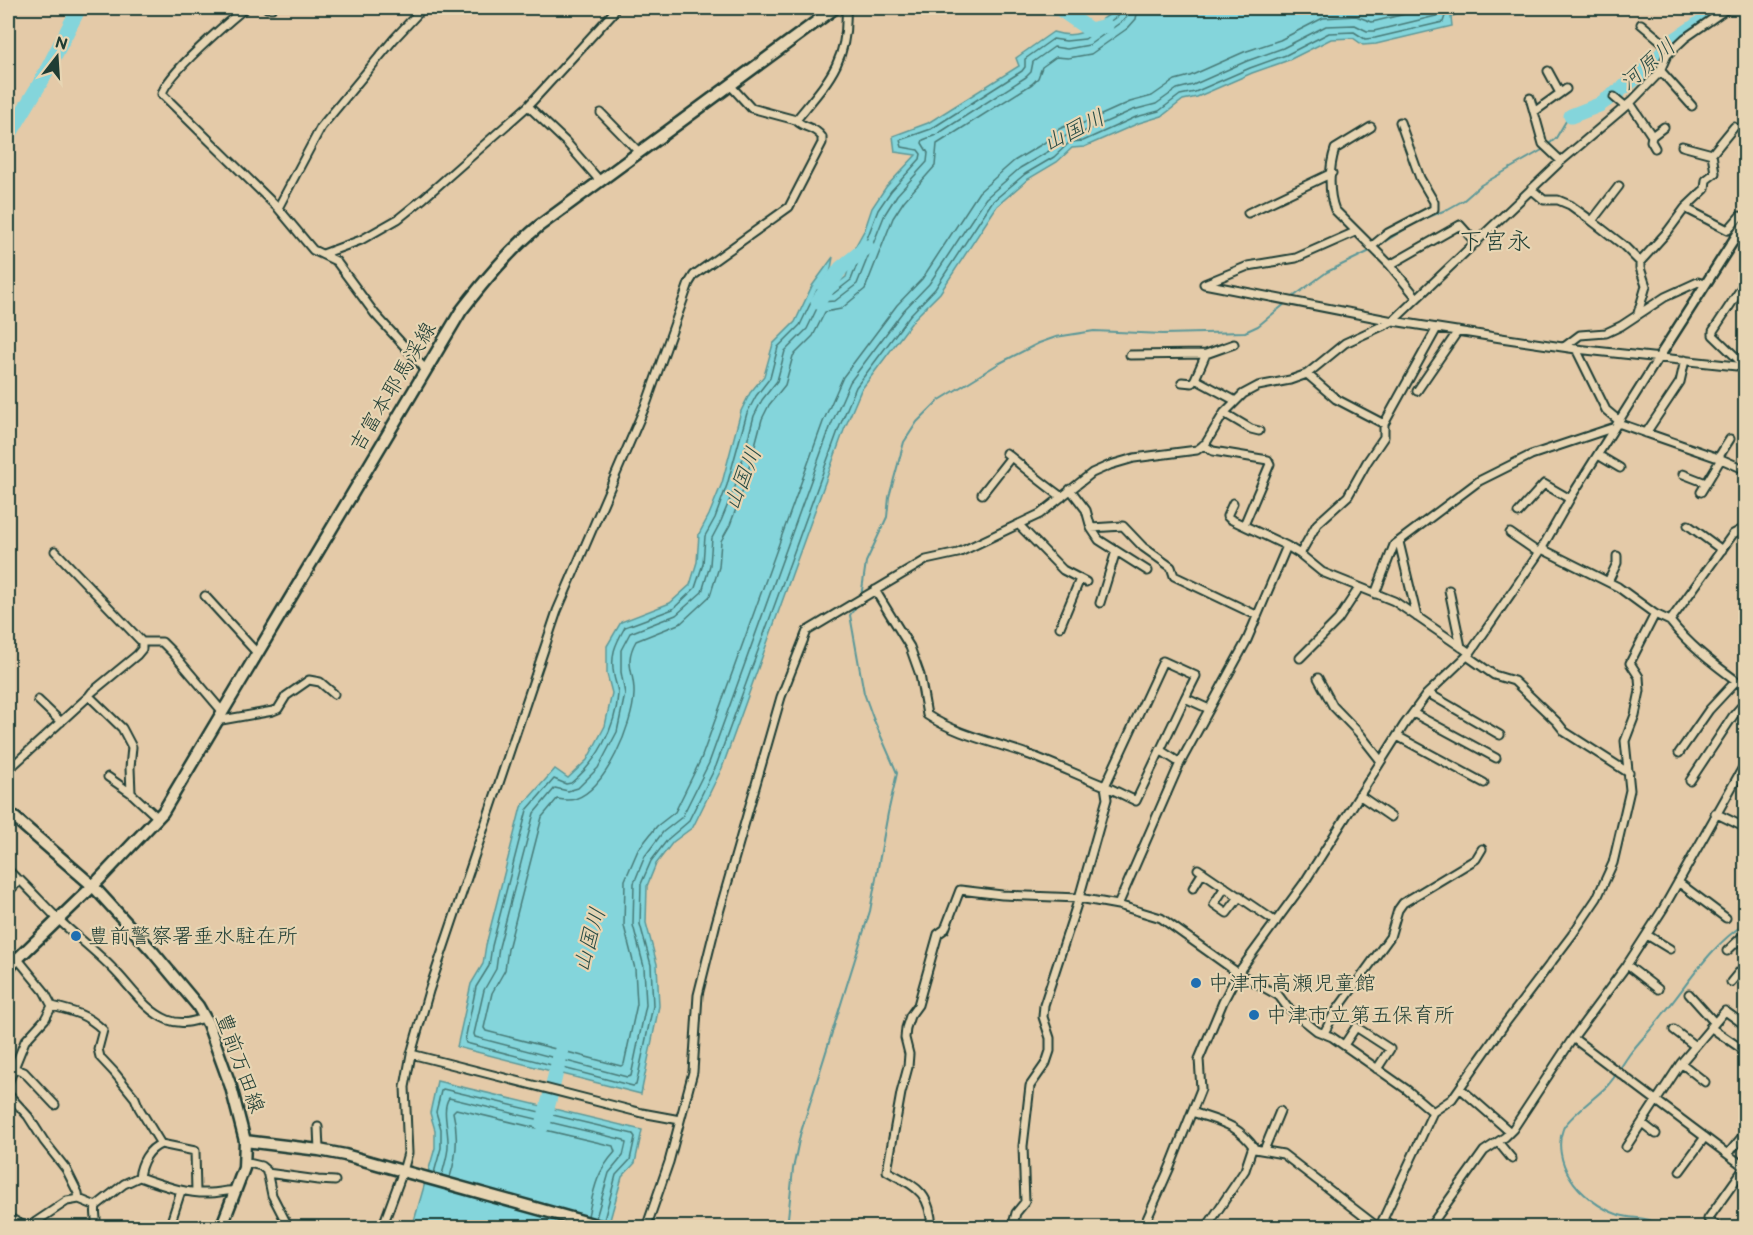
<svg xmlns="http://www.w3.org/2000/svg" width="1753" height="1235" font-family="'Balsamiq Sans','Klee One',sans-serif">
<rect width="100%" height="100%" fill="#e4caa8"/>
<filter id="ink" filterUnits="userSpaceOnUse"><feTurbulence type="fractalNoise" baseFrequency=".0167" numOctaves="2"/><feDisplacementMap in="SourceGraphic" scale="12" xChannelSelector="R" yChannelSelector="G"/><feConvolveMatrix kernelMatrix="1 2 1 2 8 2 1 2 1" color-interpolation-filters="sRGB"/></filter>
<g filter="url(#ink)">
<path fill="#84d5db" stroke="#5c9898" stroke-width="1.5" d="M1120 8H1468L1451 17 1452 26 1376 44 1363 45 1353 38 1331 39 1289 60 1252 73 1197 97 1183 100 1162 116 1139 123 1084 147 1072 148 1057 162 1028 179 997 206 940 293 915 318 861 390 844 430 722 768 693 827 673 842 656 864 647 886 646 923 657 964 659 1006 641 1094 457 1047 471 984 483 964 486 945 521 807 555 769 568 778 587 760 605 726 612 693 607 674V646L621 622 670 603 690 585 697 562 699 534 709 515 722 483 741 411 750 393 764 376 773 344 795 322 812 286 833 257 827 291 846 277 855 247 865 229 872 208 886 187 916 155 895 152 893 136 928 123 1019 66 1016 58 1053 32C1086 42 1093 22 1120 8Z
M437 1081 642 1130 635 1163 622 1177 608 1227 412 1228 435 1148V1130L430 1113Z"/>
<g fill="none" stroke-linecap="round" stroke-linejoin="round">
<path stroke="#477a77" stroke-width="1.5" d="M1121 8 1119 15 1085 39 1066 41 1053 39 1025 59V67L1022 71 931 129 900 140 902 147 918 150 921 154 920 159 891 191 878 210 851 280 833 294 826 295 821 289 817 290 800 325 778 347 770 378 756 396 747 413 727 485 715 518 705 536 703 564 695 588 673 609 625 627C615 645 610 655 614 676 615 682 618 688 618 694 616 728 596 763 571 783L566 784 554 779 527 810 492 946 489 966 476 987 465 1040 466 1043 633 1086 636 1085 653 1006 651 965 640 924 641 884 651 861 668 839 688 822 716 766 839 428 856 387 910 315 935 289 992 202 1025 174 1054 157 1070 142 1083 141 1136 117 1159 111 1180 95 1195 92 1250 68 1286 55 1329 33 1354 32 1365 39 1375 38 1443 22 1446 13 1455 8
M1129 8 1128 14 1124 20 1089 45 1067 49 1054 47 1033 62 1031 72 1026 77 936 135 923 140 922 143 928 153 927 162 897 195 885 214 857 284 835 301 820 302 807 329 785 351 777 381 762 400 754 416 735 487 721 521 712 538 710 565 702 592 676 615 630 633 621 650V672L625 694 617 732 598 768 578 788 568 791 555 788 534 813 499 947 496 969 484 990 474 1034 475 1037 627 1077 631 1076 646 1005 644 967 633 925 634 883 645 856 663 832 682 817 709 763 831 425 850 382 904 310 929 284 986 198 1020 168 1049 151 1067 135 1081 133 1133 110 1156 104 1177 89 1193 85 1247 61 1283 48 1326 26 1355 25 1367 31H1374L1436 16 1441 8
M1138 8 1136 19 1128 28 1091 54 1068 58 1056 57 1042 67 1038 78 1032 84 937 144 935 166 904 201 893 218 865 289 841 309 825 312 813 336 793 356 785 385 769 405 762 419 743 490 730 525 721 541 719 567 710 596 681 623 636 641C623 664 635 672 634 694 633 724 606 789 575 799 569 801 563 800 557 799L542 817 508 949 505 970 492 993 484 1028 486 1031 621 1066 624 1064 637 1004 635 969 624 926 625 880 638 850 657 826 675 812 701 759 823 422 843 377 897 305 922 279 979 192 1014 161 1044 143 1059 129 1068 125H1079L1130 102 1152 96 1175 80 1190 76 1244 52 1280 40 1323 18 1356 16 1372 22 1430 8
M434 1173 441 1148V1129L436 1112 441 1091 443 1089 633 1134 635 1137 630 1160 616 1175 604 1220
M442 1175C444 1166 448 1155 448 1146 449 1130 441 1109 449 1098L624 1140 626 1143 623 1156 609 1173 596 1218
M450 1177C457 1155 459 1135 453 1112L456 1109 613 1146 615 1152C596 1173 594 1189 588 1216"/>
<path stroke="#5c9898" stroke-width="2" d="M1379 245 1417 222 1448 209 1464 200 1481 185 1542 150 1556 138 1566 121 1571 116
M1290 299 1327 272 1372 250
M861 597 866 562 887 517 889 497 904 442 917 422 938 401 998 364 1039 343 1056 337 1094 331 1163 334 1245 332 1258 326 1286 303
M787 1228 793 1169 800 1135 870 911 888 813 897 773 873 718 864 693 850 615 859 603
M1662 1228C1649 1215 1635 1220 1619 1215 1601 1209 1580 1194 1570 1177 1561 1163 1557 1144 1563 1129 1567 1118 1598 1096 1608 1085 1616 1076 1622 1065 1629 1055 1640 1040 1653 1028 1664 1013 1690 981 1710 946 1746 923"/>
<path stroke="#84d5db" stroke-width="15" d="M1054 8 1060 9 1090 30 1106 26
M1571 116 1599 105 1619 91 1654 63 1672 42 1722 8
M8 137 42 80 79 8
M818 302 841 268 867 247
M543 1125 561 1052"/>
<defs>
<path id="minor" d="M245 8C227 23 167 74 162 94L278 208 313 250 336 261 375 314 426 370
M267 8H272
M1641 24 1672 50
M1660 70 1692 106
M1548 71 1560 93
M730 85 751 108 796 120C828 81 849 61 846 8
M1614 97 1626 107
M1530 98 1543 144 1561 161
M1630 103 1652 136 1651 141 1655 148
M528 106 566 142 600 181
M1534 112 1566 89
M601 113 639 152
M1371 127 1335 149C1329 167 1328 193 1335 210L1390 265 1417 298
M1652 136 1664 127
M1682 146 1712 154
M1531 189 1544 200H1558L1570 205 1592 221 1619 186
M278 208 321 127 394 39 423 8
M1685 208 1705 189 1706 180 1715 173 1712 154 1734 127
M1248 213 1332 173
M1592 221 1623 245 1640 262 1668 231 1685 208 1728 230 1740 216 1746 218
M1355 232 1296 258 1248 266 1204 284 1393 321 1501 338 1576 349 1746 367
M1371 247 1388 233 1434 209V202L1420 178 1400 122
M323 254 361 240 398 219 424 198 528 106 612 14 615 8
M1390 265 1460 225 1476 243
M1638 313 1646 286 1640 268V262
M1564 347 1580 335 1606 333 1621 326 1665 297 1698 282 1705 284
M1576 349 1606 410 1618 420
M1206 354 1234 344
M1130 355 1206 354 1195 379 1236 401
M1741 362 1713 335V331L1746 281
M1307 374 1336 399 1384 424 1437 328
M1182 382 1192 383 1195 379
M1417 391 1458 331
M1224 413 1251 429 1259 431
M1618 423 1721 459 1746 470
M1646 433 1680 382 1685 360
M1203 445 1213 451 1268 460 1270 464 1244 525
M1006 453C1025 468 1042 483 1062 497
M1598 455 1620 468
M1718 458 1730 439
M1683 474 1706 483
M1070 489 1086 510 1091 528 1123 526 1143 547 1171 567 1174 576 1256 615
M1701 492 1721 459
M982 494 1011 457
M1233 503 1227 516 1230 519 1287 546
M1518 513 1544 484 1570 499
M1019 525 1063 570 1086 582
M1688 525 1722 550
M1091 528 1099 540 1148 571
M1510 533 1539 553
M1399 542 1417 617
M1542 549 1618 587 1655 614 1670 621 1733 534 1746 527
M55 551 142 642V649L137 655 92 692 89 696
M1300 554 1317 524 1348 496 1367 462 1384 437V424
M1608 582 1617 563V556
M875 590 910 647 920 675 927 715C957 735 994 742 1027 754 1053 763 1079 776 1105 786L1107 799 1079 898 1044 1005 1043 1017 1050 1038V1051L1046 1063 1030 1086 1023 1146 1025 1202 1016 1213 1012 1228
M1449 590 1461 647
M1375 594 1394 545 1479 481 1531 455 1615 427
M205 596 257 653
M1100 603 1116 551
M1670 621C1691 648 1718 667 1746 688
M1060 627 1080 579
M142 642H162L172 652 222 711
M1467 656 1494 675 1514 681 1557 722 1565 732 1629 773
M1300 658 1338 620 1359 588
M1318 678 1333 706 1359 733 1381 761
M1428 693 1500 735
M1185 698 1136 801 1105 786 1163 661 1196 676 1185 698 1209 709
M38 700 61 722
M1413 713 1496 758
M216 721 273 711 278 709 286 696 309 680 320 682 334 694
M1397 736 1484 783
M1160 750 1180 763
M1679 753 1709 710 1736 681
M8 770 89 696 122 728 132 747 130 768 131 793 158 818
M108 777 131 793
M1690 781 1733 716 1746 701
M1359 795 1391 817
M1715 813 1746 828
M1198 869 1276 922
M8 870 19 881
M1678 882 1726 918
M1225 887 1214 904 1227 913 1240 896
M1193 888 1203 872
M8 892 20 880C33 893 46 907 59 920 77 937 97 952 114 970 131 987 145 1011 168 1020 181 1025 192 1022 204 1018
M1118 905 1180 763 1247 640 1287 546 1300 554 1322 572 1394 601 1470 653
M1647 935 1670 949
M1727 951 1746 933
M17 958 44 991 52 1006C73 1011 88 1015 103 1030L98 1049 100 1057 114 1072 135 1098 139 1108 161 1144 195 1151 196 1192
M1627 965 1658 989
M1731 982 1740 971 1746 975
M1689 994 1714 1022
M1710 1027 1746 1052
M1674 1030 1695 1046
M1324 1033 1334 1014 1390 937 1398 910 1403 903 1476 859 1482 849
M1573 1038 1746 1168
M1344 1045 1356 1027 1390 1049 1377 1069
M411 1054 642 1113 680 1120
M1681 1063 1705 1082
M14 1068 24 1072 55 1105
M8 1083 25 1041 45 1019 52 1006
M1460 1088 1510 1132
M8 1094 28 1116 44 1141 66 1169 78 1193 79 1199
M1192 1112C1220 1122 1237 1123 1255 1149L1283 1154 1379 1228 1433 1112 1452 1099 1504 1025 1572 935 1597 898 1613 863 1630 790 1625 741 1635 715 1640 691 1639 677 1630 663 1655 614
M1642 1123 1656 1134
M318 1127 319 1150
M1498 1142 1512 1159
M1626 1147 1681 1063 1725 1011 1746 1026
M1264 1150 1280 1111
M1728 1154 1746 1132
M244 1162 261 1166 267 1171 272 1195 289 1228
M1680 1171 1705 1137
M267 1173 318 1180 335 1181
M139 1177C141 1163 148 1149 161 1144
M8 1217 28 1228
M1383 1219 1394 1228
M171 1222 181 1191
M28 1227 67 1201 79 1199 96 1206 124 1184 139 1177C163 1185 185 1194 210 1193 219 1193 226 1190 235 1191
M95 1228C98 1220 94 1214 96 1206
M382 1228 403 1171 408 1153 405 1087 411 1054 429 991 557 611 647 402 689 283 694 275 789 207 822 143V137C813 125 806 130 796 120
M646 1228 669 1162 693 1072 698 995 716 923 781 697 807 631 926 560 958 553 1040 514 1092 473 1110 465 1134 458 1197 450 1206 443 1224 413 1243 394 1258 386 1290 380 1307 374 1345 343 1393 321 1561 161 1632 101 1659 73 1667 55 1685 38 1728 8
M932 1228C930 1191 916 1187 887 1171L901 1093 908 1067 909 1054 905 1038 906 1028 910 1016 918 1005 938 934 945 929 960 890 1002 895 1079 898 1118 905 1161 918 1238 973 1279 996 1287 1007 1317 1031 1332 1037 1406 1089 1433 1112
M1143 1228 1170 1167 1201 1089 1199 1059 1223 1002 1238 973 1304 883 1404 725 1426 695 1470 653 1539 553 1571 497 1659 357
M1206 1228 1245 1170 1253 1146
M1429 1228 1484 1151 1505 1137 1513 1129 1573 1038 1627 965 1663 909 1746 762
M1719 1228 1708 1219 1745 1167"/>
<path id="tertiary" d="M1659 357 1746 221"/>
<path id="secondary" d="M8 968 93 886"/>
<path id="primary" d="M8 812 93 886 153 952 198 1006 208 1024 231 1087 245 1141 244 1168 221 1228
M93 886 163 812 461 311C485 280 509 251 539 226L835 8
M245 1141 319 1150 345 1155 607 1228"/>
</defs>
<use href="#minor" stroke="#1f3d34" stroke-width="11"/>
<use href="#tertiary" stroke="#1f3d34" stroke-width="13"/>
<use href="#secondary" stroke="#1f3d34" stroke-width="15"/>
<use href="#primary" stroke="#1f3d34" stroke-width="15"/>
<use href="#minor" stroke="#e7d5b3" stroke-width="7"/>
<use href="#tertiary" stroke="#e7d5b3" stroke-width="8"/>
<use href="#secondary" stroke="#e7d5b3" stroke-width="10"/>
<use href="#primary" stroke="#e7d5b3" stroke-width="10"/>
</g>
</g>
<g fill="#1f6fb2" stroke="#e7d5b3" stroke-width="2">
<circle cx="76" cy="936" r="6"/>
<circle cx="1196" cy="983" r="6"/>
<circle cx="1254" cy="1015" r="6"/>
</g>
<g text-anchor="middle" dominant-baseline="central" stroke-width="4.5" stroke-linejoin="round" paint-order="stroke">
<g font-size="21" fill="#1f3d34" stroke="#e7d5b3">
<text transform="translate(393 387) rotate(-59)">吉富本耶馬渓線</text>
<text transform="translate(240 1063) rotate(70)">豊前万田線</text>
</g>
<g font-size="21" fill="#1f3d34" stroke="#e7d5b3" text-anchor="start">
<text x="88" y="936">豊前警察署垂水駐在所</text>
<text x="1208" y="983">中津市高瀬児童館</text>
<text x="1266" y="1015">中津市立第五保育所</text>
</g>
<g font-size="22" font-style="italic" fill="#294c45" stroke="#e7d5b3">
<text transform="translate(1648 65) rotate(-41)">河原川</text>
<text transform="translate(1074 131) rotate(-26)">山国川</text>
<text transform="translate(743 479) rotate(-68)">山国川</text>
<text transform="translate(590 940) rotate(-74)">山国川</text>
</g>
<g font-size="24" fill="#1f3d34" stroke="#e7d5b3">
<text x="1495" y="241">下宮永</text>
</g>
</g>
<rect width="1753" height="1235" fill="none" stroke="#e7d5b3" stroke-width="30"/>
<rect x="15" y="15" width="1723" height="1205" fill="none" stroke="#1f3d34" stroke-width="2" filter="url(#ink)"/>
<g transform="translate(57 57) rotate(17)" stroke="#e7d5b3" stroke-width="4.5" paint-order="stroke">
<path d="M0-4.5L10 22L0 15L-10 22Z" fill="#1f3d34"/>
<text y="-9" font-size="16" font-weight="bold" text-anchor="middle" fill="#1f3d34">N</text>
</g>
</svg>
